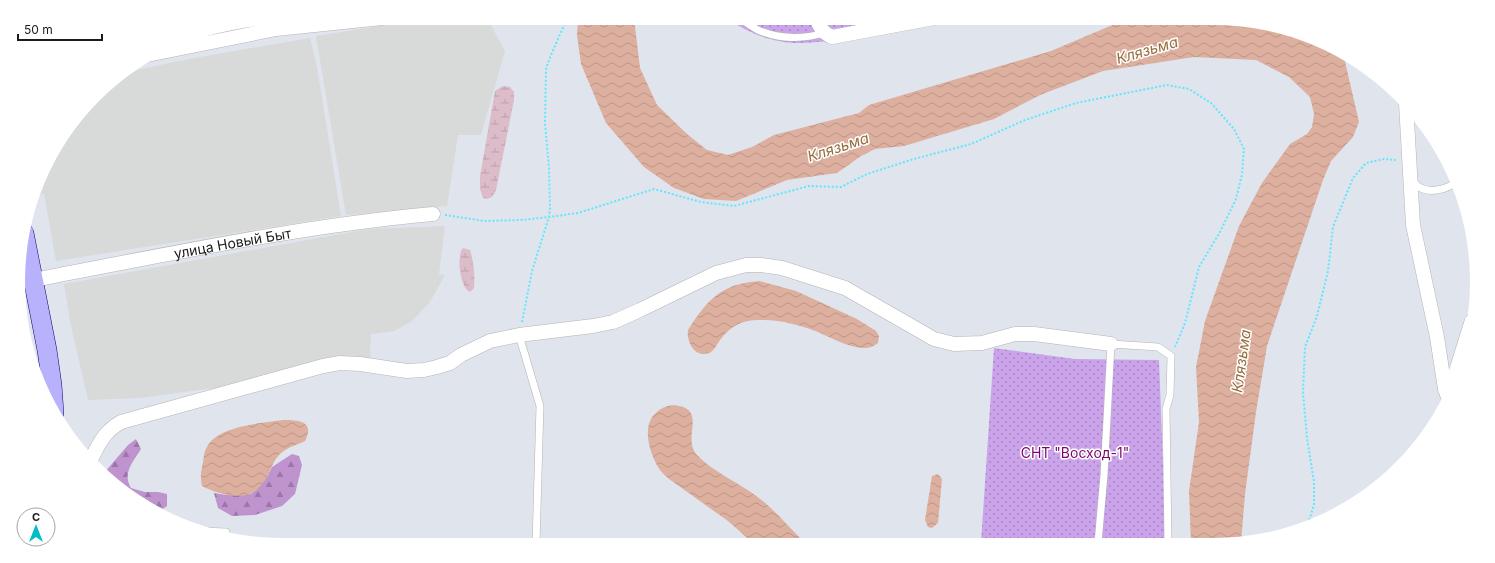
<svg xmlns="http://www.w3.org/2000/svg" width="1495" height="563" font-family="Inter,sans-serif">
<defs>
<pattern id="forest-firs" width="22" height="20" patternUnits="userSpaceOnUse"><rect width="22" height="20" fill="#bf93ce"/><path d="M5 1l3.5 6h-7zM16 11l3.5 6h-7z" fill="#9a77a6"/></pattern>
<pattern id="wetland-marsh" width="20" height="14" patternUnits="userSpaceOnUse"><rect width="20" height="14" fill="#dcbcc9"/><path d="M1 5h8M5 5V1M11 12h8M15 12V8" fill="none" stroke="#bca1ac"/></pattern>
<pattern id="garden-dots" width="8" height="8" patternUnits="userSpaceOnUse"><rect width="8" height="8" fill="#caa3ea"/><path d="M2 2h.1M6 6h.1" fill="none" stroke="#a384bd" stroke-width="1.8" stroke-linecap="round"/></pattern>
<pattern id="water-waves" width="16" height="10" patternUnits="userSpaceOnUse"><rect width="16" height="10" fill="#ddaf9f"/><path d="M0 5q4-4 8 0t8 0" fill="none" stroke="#bd9688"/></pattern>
</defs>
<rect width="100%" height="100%" fill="#e0e4ed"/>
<path fill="#d8d9d9" d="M281 18H290L192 34 197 32Z
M431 18H487L505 51 481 135H458L447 206 346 215 316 36Z
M310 38 317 67 341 216 56 261 44 194 39 195 37 187 53 150 108 83 122 73 131 71 189 59Z
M445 226 439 274 445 275 430 302 412 321 394 331 371 334 370 349 371 359 222 387 139 398 88 400 70 321 64 284 368 229Z"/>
<path fill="url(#forest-firs)" d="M136 439 141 449C133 462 122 473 131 488L145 492H158L167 494V506L160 511H155L121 491 104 473 128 445Z
M292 454 299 456 302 465 295 494 282 506 255 515 232 516 218 508 214 493 226 495 251 494 258 488 267 477 272 467Z"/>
<path fill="url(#wetland-marsh)" d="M503 86 510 87 514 92V100L496 190 492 197 487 199 483 198 480 189V176L495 91Z
M463 248 470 250C474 262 475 276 474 288L470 292C460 288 456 255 463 248Z"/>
<path fill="url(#garden-dots)" d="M727 18H954C914 30 873 37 831 41 814 42 796 45 779 41 761 38 742 29 727 18Z
M994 348 1075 359 1159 360 1166 543H981Z"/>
<path fill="url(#water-waves)" d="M578 18H634L640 68 657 105 687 134 707 150 728 155 752 147 774 135 859 113 869 105 1051 51 1129 18H1213L1282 27 1330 45 1343 53 1359 122 1353 137 1331 161 1323 180 1267 346 1256 412 1245 494 1241 543H1191L1189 491 1199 422 1196 367 1205 321 1239 226 1262 183 1290 144 1307 134 1312 127 1314 114 1310 97 1289 77 1256 60 1194 57 1103 71 1040 95 994 119 904 146 875 149 861 156 837 173 787 180 736 201 704 199 674 188 644 167 606 123 581 64 577 35Z
M759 281 796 291 857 319 876 331 879 336 878 343C874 346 870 348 864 348 849 348 832 338 818 332 801 325 778 319 759 320 741 320 731 326 720 340 717 344 715 349 711 352 696 360 686 342 688 330 708 299 721 284 759 281Z
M674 405C709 409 681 437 697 455 712 471 737 482 755 495 772 507 787 525 802 540L804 544H754L728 521 669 479C666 476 662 473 660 470 650 455 640 425 657 412 662 407 668 406 674 405Z
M283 420C299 420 315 421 305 441 297 445 288 447 281 453 274 459 271 469 267 477 263 483 257 492 250 494 234 499 216 493 202 486 200 476 201 472 203 462 204 457 204 451 207 447 217 426 262 423 283 420Z
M938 474 942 479 938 523 932 528 928 527 925 520 932 476Z"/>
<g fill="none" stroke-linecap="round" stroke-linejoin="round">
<defs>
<path id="service" d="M739 18C746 22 753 28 760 31 781 39 804 39 824 33
M1412 180C1414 182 1417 186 1419 187 1430 194 1447 189 1456 182
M519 335 540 406 536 544
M200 531 226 532
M1098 543 1104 475 1111 344 1158 347 1171 356 1170 395 1166 409 1168 543"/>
<g id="minor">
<path d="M816 18C820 28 823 33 832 37L934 18"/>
<path d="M147 55 276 29 382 18"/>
<path d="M1406 103 1413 225 1437 337 1445 389 1448 397"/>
<path id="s1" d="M33 280C165 255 299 226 433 214"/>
<path d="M91 459C100 442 104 432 121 422L323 366 340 363 360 364 407 371 424 370 437 367 450 363 461 355 490 341 519 335 593 326 613 322 640 310 716 273 746 265H761L782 268 845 288 934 339 954 344 982 343 1015 334H1034L1111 344"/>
</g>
<path id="tertiary" d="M1452 389 1473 322"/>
<path id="secondary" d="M24 233 47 350 52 385 54 413"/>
</defs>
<use href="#service" stroke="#b4b4b4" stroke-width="8"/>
<use href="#minor" stroke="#b4b4b4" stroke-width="15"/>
<use href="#tertiary" stroke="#b4b4b4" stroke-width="18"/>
<use href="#secondary" stroke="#130272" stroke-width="20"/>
<path stroke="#61e6fd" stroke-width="2" stroke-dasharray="2 2" stroke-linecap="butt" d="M525 18 532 20 565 23
M445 215 484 221 521 220 549 217 578 213 654 189 701 202 734 206 809 186 841 187 867 174 914 159 971 144 1025 120 1076 103 1167 85 1189 89 1211 103 1234 129 1244 149 1242 174 1236 199 1220 232 1199 267 1185 323 1175 347
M522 322 532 271 549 217 550 208 549 168 545 124 546 69 551 55 565 23V18
M1308 524 1314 505V482L1307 438 1303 392 1305 347 1317 316 1328 271 1333 227 1353 178 1366 163 1384 159 1396 160"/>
<use href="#service" stroke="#fff" stroke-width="7"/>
<use href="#minor" stroke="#fff" stroke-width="14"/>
<use href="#tertiary" stroke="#fff" stroke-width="17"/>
<use href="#secondary" stroke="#b8b1fb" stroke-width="19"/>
</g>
<g text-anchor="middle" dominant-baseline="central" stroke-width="3" stroke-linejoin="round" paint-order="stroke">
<g font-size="14" fill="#1b1b1b" stroke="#fff">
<text stroke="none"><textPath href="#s1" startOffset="203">улица Новый Быт</textPath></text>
</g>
<g font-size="14" fill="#7a086b" stroke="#fff">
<text x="1075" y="452">СНТ "Восход-1"</text>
</g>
<g font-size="15" font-style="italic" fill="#956e3e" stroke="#fff">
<text transform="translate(1147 50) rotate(-16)">Клязьма</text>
<text transform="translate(838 147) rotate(-18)">Клязьма</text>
<text transform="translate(1241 361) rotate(-82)">Клязьма</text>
</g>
</g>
<path d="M0 0H1495V563H0ZM281 25H1214A256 256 0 0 1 1470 281V282A256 256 0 0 1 1214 538H281A256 256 0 0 1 25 282V281A256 256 0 0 1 281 25Z" fill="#fff" fill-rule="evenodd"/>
<g transform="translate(36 527)"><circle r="19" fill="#ffffff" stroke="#a4a4a4"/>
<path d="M0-3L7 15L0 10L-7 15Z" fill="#00bdc6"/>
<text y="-6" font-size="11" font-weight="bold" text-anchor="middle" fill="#1b1b1b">С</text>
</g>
<path d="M18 34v6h84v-6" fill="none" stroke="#1b1b1b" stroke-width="2"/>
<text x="24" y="34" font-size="12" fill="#1b1b1b" stroke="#ffffff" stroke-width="3" paint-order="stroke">50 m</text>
</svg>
